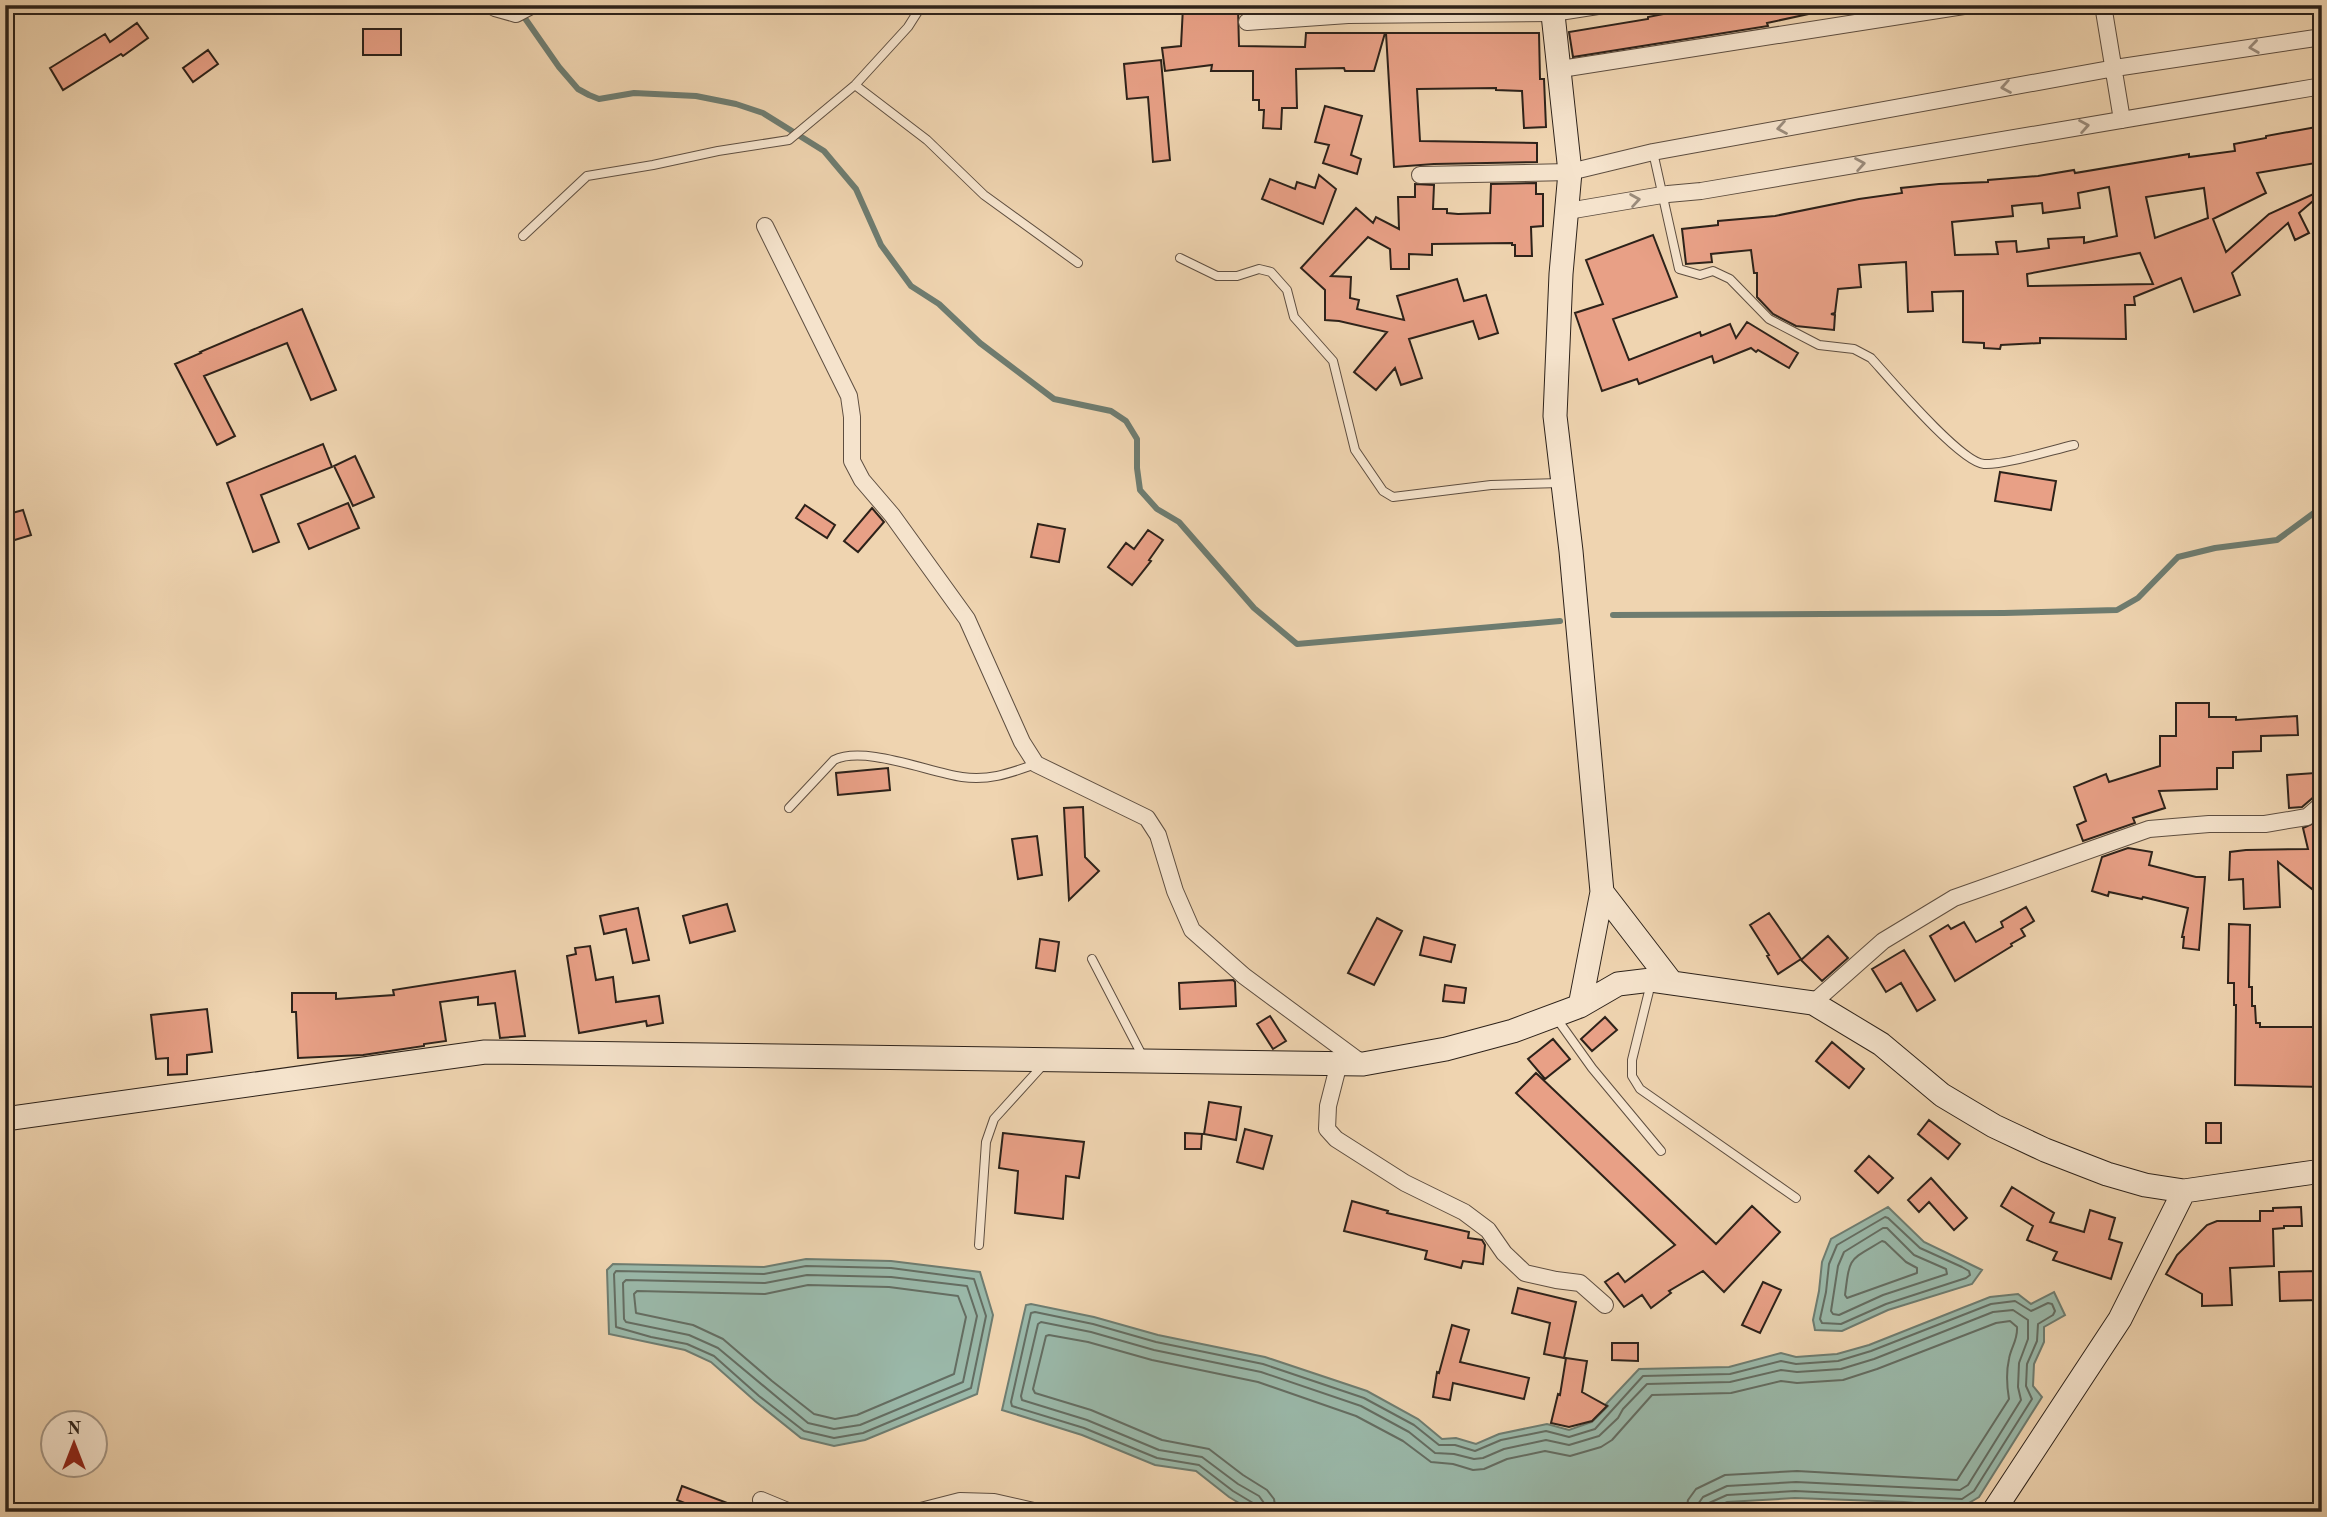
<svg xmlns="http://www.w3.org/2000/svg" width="2327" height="1517" font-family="'Old Standard TT',serif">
<rect width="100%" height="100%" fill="#efd4b0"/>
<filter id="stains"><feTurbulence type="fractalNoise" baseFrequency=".00286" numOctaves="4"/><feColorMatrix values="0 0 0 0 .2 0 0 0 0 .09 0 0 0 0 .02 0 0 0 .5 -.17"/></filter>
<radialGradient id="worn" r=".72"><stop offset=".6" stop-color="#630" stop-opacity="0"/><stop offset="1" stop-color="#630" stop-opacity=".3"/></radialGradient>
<path fill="#9ab8a9" stroke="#6e7c70" stroke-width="2" d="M1888 1207 1924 1242 1982 1270 1972 1284 1888 1310 1842 1331 1815 1330 1813 1320 1819 1291 1822 1262 1831 1239Z
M806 1259 891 1261 980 1272 993 1315 977 1394 865 1440 834 1446 801 1438 755 1401 711 1362 685 1350 609 1334 607 1270 613 1264 764 1267Z
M2054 1292 2065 1315 2044 1327V1342L2034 1364 2033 1386 2042 1397 1979 1497 1962 1507 1904 1502 1795 1498 1727 1502 1707 1512H1254L1229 1497 1196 1471 1155 1465 1082 1435 1002 1410 1026 1305 1031 1304 1094 1317 1158 1335 1265 1357 1367 1391 1418 1419 1442 1439 1456 1438 1476 1444 1499 1434 1547 1424 1569 1430 1592 1422 1608 1406 1606 1404 1639 1369 1729 1367 1781 1353 1796 1357 1837 1354 1869 1345 1990 1297 2018 1294 2031 1304Z"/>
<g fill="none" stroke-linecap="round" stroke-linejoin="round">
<path stroke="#646d62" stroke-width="2" d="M1885 1217 1888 1218 1920 1248 1962 1267 1969 1271 1970 1275 1966 1278 1886 1304 1841 1324 1822 1323 1820 1319 1826 1292 1829 1264 1837 1245Z
M1883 1228H1887L1914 1255 1946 1269 1947 1274 1883 1295 1839 1315 1833 1314 1831 1311 1838 1266 1844 1252Z
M1882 1241 1885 1242 1906 1262 1917 1268V1273L1847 1298 1845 1295C1850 1255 1849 1261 1882 1241Z
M806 1266 891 1268 974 1279 986 1316 971 1388 863 1433 834 1438 804 1431 759 1396 714 1356 687 1344 651 1337 616 1327 614 1274 616 1271 764 1274Z
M807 1275 891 1277 967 1286 977 1316 963 1382 860 1425 834 1429 808 1423 718 1348 689 1335 626 1322 624 1319 623 1283 626 1280 765 1283Z
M808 1285 889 1287 958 1296 966 1317 954 1374 857 1415 835 1419 814 1414 772 1381 723 1339 693 1325 636 1313 634 1294 637 1291 765 1294Z
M1256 1512 1253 1503 1233 1491 1199 1465 1157 1458 1084 1428 1012 1406 1011 1402 1031 1313 1035 1312 1093 1324 1156 1342 1263 1364 1364 1398 1414 1425 1439 1445H1455L1475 1451 1501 1440 1546 1431 1569 1437 1595 1429 1643 1376 1730 1374 1781 1361 1796 1364 1838 1361 1871 1351 1991 1304 2015 1301 2031 1311 2048 1303 2052 1304 2055 1311 2053 1315 2038 1324 2037 1341 2027 1364 2026 1386 2032 1399 1974 1491 1962 1499 1795 1491 1727 1495 1709 1503 1706 1512
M1265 1512 1264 1503 1259 1496 1238 1484 1202 1457 1159 1450 1087 1420 1022 1400 1021 1396 1038 1324 1041 1322 1091 1332 1154 1350 1261 1372 1361 1406 1409 1432 1435 1453 1454 1454 1474 1459 1483 1458 1504 1449 1546 1440 1569 1445 1599 1436 1618 1418 1623 1409 1647 1384 1730 1382 1781 1370 1797 1372 1841 1369 1874 1359 1993 1312 2013 1310 2028 1320V1339L2019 1363 2018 1387 2021 1400 1968 1485 1960 1490 1796 1482 1727 1486 1703 1497 1698 1504 1697 1512
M1276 1512 1274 1499 1267 1490 1243 1475 1209 1449 1162 1440 1091 1410 1035 1393 1033 1389 1046 1336 1049 1335 1088 1342 1152 1360 1258 1382 1356 1416 1403 1441 1431 1462 1453 1464 1473 1470 1484 1469 1507 1459 1545 1451 1570 1456 1601 1447 1612 1440 1652 1395 1731 1393 1781 1381 1797 1383 1843 1380 1877 1369 1996 1323 2010 1321 2017 1327C2018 1340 2011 1347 2009 1359 2006 1372 2007 1387 2009 1399L1957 1480 1797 1471 1725 1475 1696 1489 1688 1500 1686 1512"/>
<path stroke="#6e7c70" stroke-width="6" d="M522 14 559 67 578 89 589 95 599 99 634 93 696 96 736 104 763 113 824 151 856 189 881 245 911 286 939 304 980 343 1054 399 1111 411 1126 421 1137 439V468L1140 490 1157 509 1179 522 1254 608 1297 644 1560 621
M1613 615 2004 613 2117 610 2138 598 2178 557 2215 548 2277 540 2322 507"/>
</g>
<path fill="#e8a086" stroke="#2d221a" stroke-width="2" fill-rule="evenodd" d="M1709 5H1817L1818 12 1767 23 1768 26 1573 57 1569 32 1648 19V17Z
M1183 7 1238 8 1239 46 1305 47 1306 33H1385L1374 71H1345L1344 68 1296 69 1297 108H1282L1281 129 1263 128 1264 110H1259V100H1253V71H1211L1212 65 1165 71 1162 48 1181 46Z
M137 23 148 38 123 56 121 54 63 90 50 68 105 34 110 42Z
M363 29H401V55H363Z
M1386 33H1539L1540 79H1544L1546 127 1524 128 1522 91 1496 90V88L1417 89 1420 141 1537 143V162L1434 164 1394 167Z
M208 50 218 64 193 82 183 68Z
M1161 60 1170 160 1153 162 1148 97 1127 99 1124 64Z
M1325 106 1362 116 1351 155 1361 159 1357 174 1323 163 1329 145 1315 142Z
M2322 126V162L2257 173 2266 193 2213 219 2226 252 2269 214 2318 192 2320 195 2299 213 2309 233 2295 240 2288 223 2232 273 2240 295 2194 312 2181 278 2134 297 2135 305H2125L2126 339 2040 338V343L2001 345 2000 349 1984 348V343L1963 342V291L1932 292 1933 311 1908 312 1906 262 1859 265 1861 287 1838 289 1835 313 1831 314 1835 315 1834 330 1796 326 1773 314 1757 297V273H1754L1751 250 1711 254 1712 262 1686 264 1682 229 1718 225V221L1775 216 1859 199 1902 193 1901 188 1939 184 1988 182V180L2038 176 2074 170 2075 173 2189 154V157L2235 151 2234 144 2266 138V136ZM2109 187 2117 236 2084 243V237L2048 239 2049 248 2017 252 2016 241 1996 242 1998 254 1955 255 1952 222 2013 216 2012 206 2042 203 2043 213 2080 208 2078 193ZM2204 188 2208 218 2155 238 2146 197ZM2140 253 2153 284 2028 286 2027 274Z
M1319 175 1336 189 1323 224 1262 199 1270 179 1295 189 1297 182 1315 188Z
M1536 183V194H1543V226L1531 227 1532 256H1515V245H1512V243L1432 244V255L1409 254V269H1391L1390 249 1368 237 1331 276 1351 277 1350 298 1359 300 1357 309 1404 320 1397 296 1457 279 1464 301 1486 295 1498 333 1479 339 1473 321 1409 339 1422 378 1401 385 1395 368 1376 390 1354 372 1387 332 1339 321 1325 320V290L1301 268 1356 208 1373 223 1376 217 1399 229 1398 197H1415V184L1434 185 1433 209H1447V213L1458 214 1490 213 1491 184Z
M1653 235 1677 297 1613 319 1629 360 1700 332 1701 336 1730 324 1736 338 1747 322 1798 353 1789 368 1758 350 1756 352 1751 348 1714 363 1712 356 1639 384 1637 379 1602 391 1575 313 1603 304 1586 260Z
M302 309 336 390 311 400 287 343 204 376 235 436 217 445 175 364 201 353 200 352Z
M323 444 332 467 261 495 279 542 253 552 227 483Z
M355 456 374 497 353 506 334 466Z
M2000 472 2056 481 2051 510 1995 501Z
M348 503 359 528 309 549 298 524Z
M805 505 835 525 827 538 796 518Z
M872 508 884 522 858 552 844 541Z
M23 510 31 535 5 543V515Z
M1038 524 1065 529 1059 562 1031 557Z
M1148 530 1163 540 1149 560 1151 561 1132 585 1108 567 1126 543 1134 549Z
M2176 703H2209V717H2236V720L2297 716 2298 735 2261 736V751L2233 752V768H2217V789L2159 791 2165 808 2133 818 2135 823 2083 841 2077 825 2086 821 2074 787 2106 774 2109 782 2160 766V736H2176Z
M888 768 890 790 838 795 836 773Z
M2315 773 2316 795 2302 807 2289 808 2287 775Z
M1083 807 1085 857 1099 871 1069 900 1064 808Z
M2318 821V830H2322V880H2319L2312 889 2278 862 2280 907 2244 909 2243 879 2229 880 2230 852 2246 850 2308 849 2303 828Z
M1037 836 1042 875 1018 879 1012 839Z
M2128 848 2152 852 2149 865 2196 877H2205L2199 950 2183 948 2184 937H2182L2188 908 2143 897 2142 899 2109 892 2108 896 2092 891 2102 857Z
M727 904 735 931 690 943 683 916Z
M2026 907 2034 921 2021 929 2025 936 2011 944 2012 946 1955 981 1930 936 1948 925 1951 929 1964 922 1976 942 2003 927 2001 922Z
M638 908 649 960 633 963 626 929 604 934 600 916Z
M1769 913 1801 959 1778 974 1767 956 1769 955 1750 925Z
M1377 918 1402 931 1374 985 1348 973Z
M2229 924 2250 925 2249 987H2252V1006H2255L2256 1023H2260V1027H2320L2322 1087 2235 1085 2236 1005H2234V983H2228Z
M1828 936 1848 958 1822 981 1801 960Z
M1424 937 1455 945 1451 962 1420 955Z
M1040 939 1059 942 1055 971 1036 968Z
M590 946 596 980 613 977 616 1002 659 996 663 1023 647 1026 646 1021 579 1033 567 956 576 954 575 948Z
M1904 950 1935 1000 1917 1011 1901 983 1886 992 1872 969Z
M515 971 525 1036 500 1038 495 1003 478 1005V997L440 1002 446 1041 424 1044V1046L363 1055 298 1058 296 1012H292V993H336V999L394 995 393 990Z
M1233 980 1235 982 1236 1006 1180 1009 1179 983Z
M1445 985 1466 988 1464 1003 1443 1001Z
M207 1009 212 1052 187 1055V1074L168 1075V1058L156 1059 151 1015Z
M1270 1016 1286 1041 1273 1049 1257 1024Z
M1605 1017 1617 1030 1592 1051 1581 1039Z
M1553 1039 1570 1059 1545 1079 1528 1059Z
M1832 1042 1864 1069 1849 1088 1816 1061Z
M1536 1073 1716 1244 1752 1206 1780 1232 1724 1292 1703 1271 1669 1291 1671 1293 1651 1308 1642 1295 1624 1307 1605 1282 1618 1273 1625 1282 1675 1245 1516 1093Z
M1209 1102 1241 1107 1236 1140 1204 1134Z
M1929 1120 1960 1144 1948 1159 1918 1134Z
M2206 1123H2221V1143H2206Z
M1245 1129 1272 1136 1263 1169 1237 1162Z
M1003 1133 1084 1142 1079 1178 1066 1176 1063 1219 1015 1213 1018 1171 999 1168Z
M1185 1133 1202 1134 1201 1149H1185Z
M1869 1156 1893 1178 1878 1193 1855 1171Z
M1931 1178 1967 1218 1954 1230 1929 1202 1919 1212 1908 1200Z
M2012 1187 2054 1213 2050 1222 2084 1232 2090 1210 2115 1218 2109 1239 2122 1243 2111 1279 2053 1260 2057 1252 2027 1240 2033 1226 2001 1206Z
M1352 1201 1388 1211 1387 1213 1469 1232 1468 1238 1482 1240 1485 1245 1483 1264 1463 1261 1461 1268 1425 1259 1427 1251 1344 1231Z
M2301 1207 2302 1226H2284V1228L2273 1229 2274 1266 2230 1268 2232 1305 2202 1306V1294L2166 1274 2177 1255 2207 1225 2217 1221H2260V1211H2273V1208Z
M2318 1271 2319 1300 2280 1301 2279 1272Z
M1763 1282 1781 1290 1760 1333 1742 1325Z
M1518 1288 1576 1302 1564 1358 1544 1354 1550 1323 1512 1313Z
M1452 1325 1469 1330 1460 1362 1529 1378 1524 1399 1453 1383 1450 1400 1433 1397 1437 1372 1439 1373Z
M1612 1343H1638V1361L1612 1360Z
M1566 1358 1587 1361 1582 1392 1607 1406 1592 1421 1569 1427 1551 1423 1558 1394 1560 1395Z
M682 1486 746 1510 745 1512H707L677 1500Z"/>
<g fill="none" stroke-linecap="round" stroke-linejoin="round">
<defs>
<path id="lane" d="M855 85 927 140 984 195 1078 263
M1653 152 1679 269 1700 275 1713 271 1730 279 1769 319 1819 345 1854 349 1871 358C1890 379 1960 462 1984 464 2005 465 2052 450 2074 445
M523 236 587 176 653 165 718 151 789 140 855 85 908 27 922 5
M1180 258 1217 276H1237L1259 269 1271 272 1287 290 1294 317 1333 361 1355 450 1383 491 1393 497 1491 485 1560 483
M789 808 834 760C864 745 928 772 962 777 990 781 1010 773 1036 764
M1092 959 1144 1059
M1651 983 1632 1060V1076L1640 1089 1796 1198
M1557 1019 1592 1068 1661 1151
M979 1245 986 1142 994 1119 1043 1065"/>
<path id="street" d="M493 5 495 8 516 14 533 5
M2103 5 2122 120
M1247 22 1348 15 1553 13 1604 5
M1561 69 1970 5
M1420 175 1570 172 1653 152 2115 68 2322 37
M1568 211 1668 194 1701 191 2322 86
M765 226 849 396 852 417V461L862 480 892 515 967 619 1022 742 1036 764 1147 818 1158 835 1175 891 1192 930 1244 976 1363 1064
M1813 1003 1883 941 1954 898 2149 829 2209 824H2265L2307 817 2322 804
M1339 1063 1328 1106 1327 1129 1336 1139 1405 1183 1464 1212 1488 1230 1504 1253 1525 1273 1556 1280 1580 1283 1605 1305
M761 1500 790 1512
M917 1512 960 1501 994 1502 1038 1512"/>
<path id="secondary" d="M1552 5 1570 172 1561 274 1555 416 1571 551 1602 892 1580 1006
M1602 892 1672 983
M5 1119 485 1052 1363 1064 1446 1049 1513 1031 1580 1006 1618 984 1651 980 1813 1003 1881 1044 1942 1095 1994 1126 2045 1150 2107 1174 2145 1185 2184 1191 2322 1171
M1993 1512 2120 1319 2184 1191"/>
</defs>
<use href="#lane" stroke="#5e4e40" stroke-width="10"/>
<use href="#street" stroke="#5e4e40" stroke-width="18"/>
<use href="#secondary" stroke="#2d221a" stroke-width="25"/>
<use href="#lane" stroke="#f5e3cc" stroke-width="8"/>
<use href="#street" stroke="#f5e3cc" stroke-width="16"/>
<use href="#secondary" stroke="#f5e3cc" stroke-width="23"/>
</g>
<defs><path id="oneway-chevron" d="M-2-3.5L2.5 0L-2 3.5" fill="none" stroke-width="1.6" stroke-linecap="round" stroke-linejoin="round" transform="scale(1.75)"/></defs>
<g stroke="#9b8c7c">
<use href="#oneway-chevron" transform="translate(2254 47) rotate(172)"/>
<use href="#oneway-chevron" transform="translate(2006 87) rotate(170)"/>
<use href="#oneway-chevron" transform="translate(2084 126) rotate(-10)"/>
<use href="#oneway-chevron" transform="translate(1782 128) rotate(170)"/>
<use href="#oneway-chevron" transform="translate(1860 164) rotate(-10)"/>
<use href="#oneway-chevron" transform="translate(1635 200) rotate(-9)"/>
</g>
<rect width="2327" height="1517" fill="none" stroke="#efd4b0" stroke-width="28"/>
<rect x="7" y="7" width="2313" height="1503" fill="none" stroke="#2d221a" stroke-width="3.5"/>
<rect x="14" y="14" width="2299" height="1489" fill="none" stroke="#2d221a" stroke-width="2"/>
<g transform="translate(74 1444)"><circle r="33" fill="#f5e3cc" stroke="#a59685" stroke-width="2"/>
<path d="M0-5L12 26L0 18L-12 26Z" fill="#8f2418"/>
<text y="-10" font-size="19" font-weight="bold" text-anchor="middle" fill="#2d221a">N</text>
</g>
<rect width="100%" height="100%" filter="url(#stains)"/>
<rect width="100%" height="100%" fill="url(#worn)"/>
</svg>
